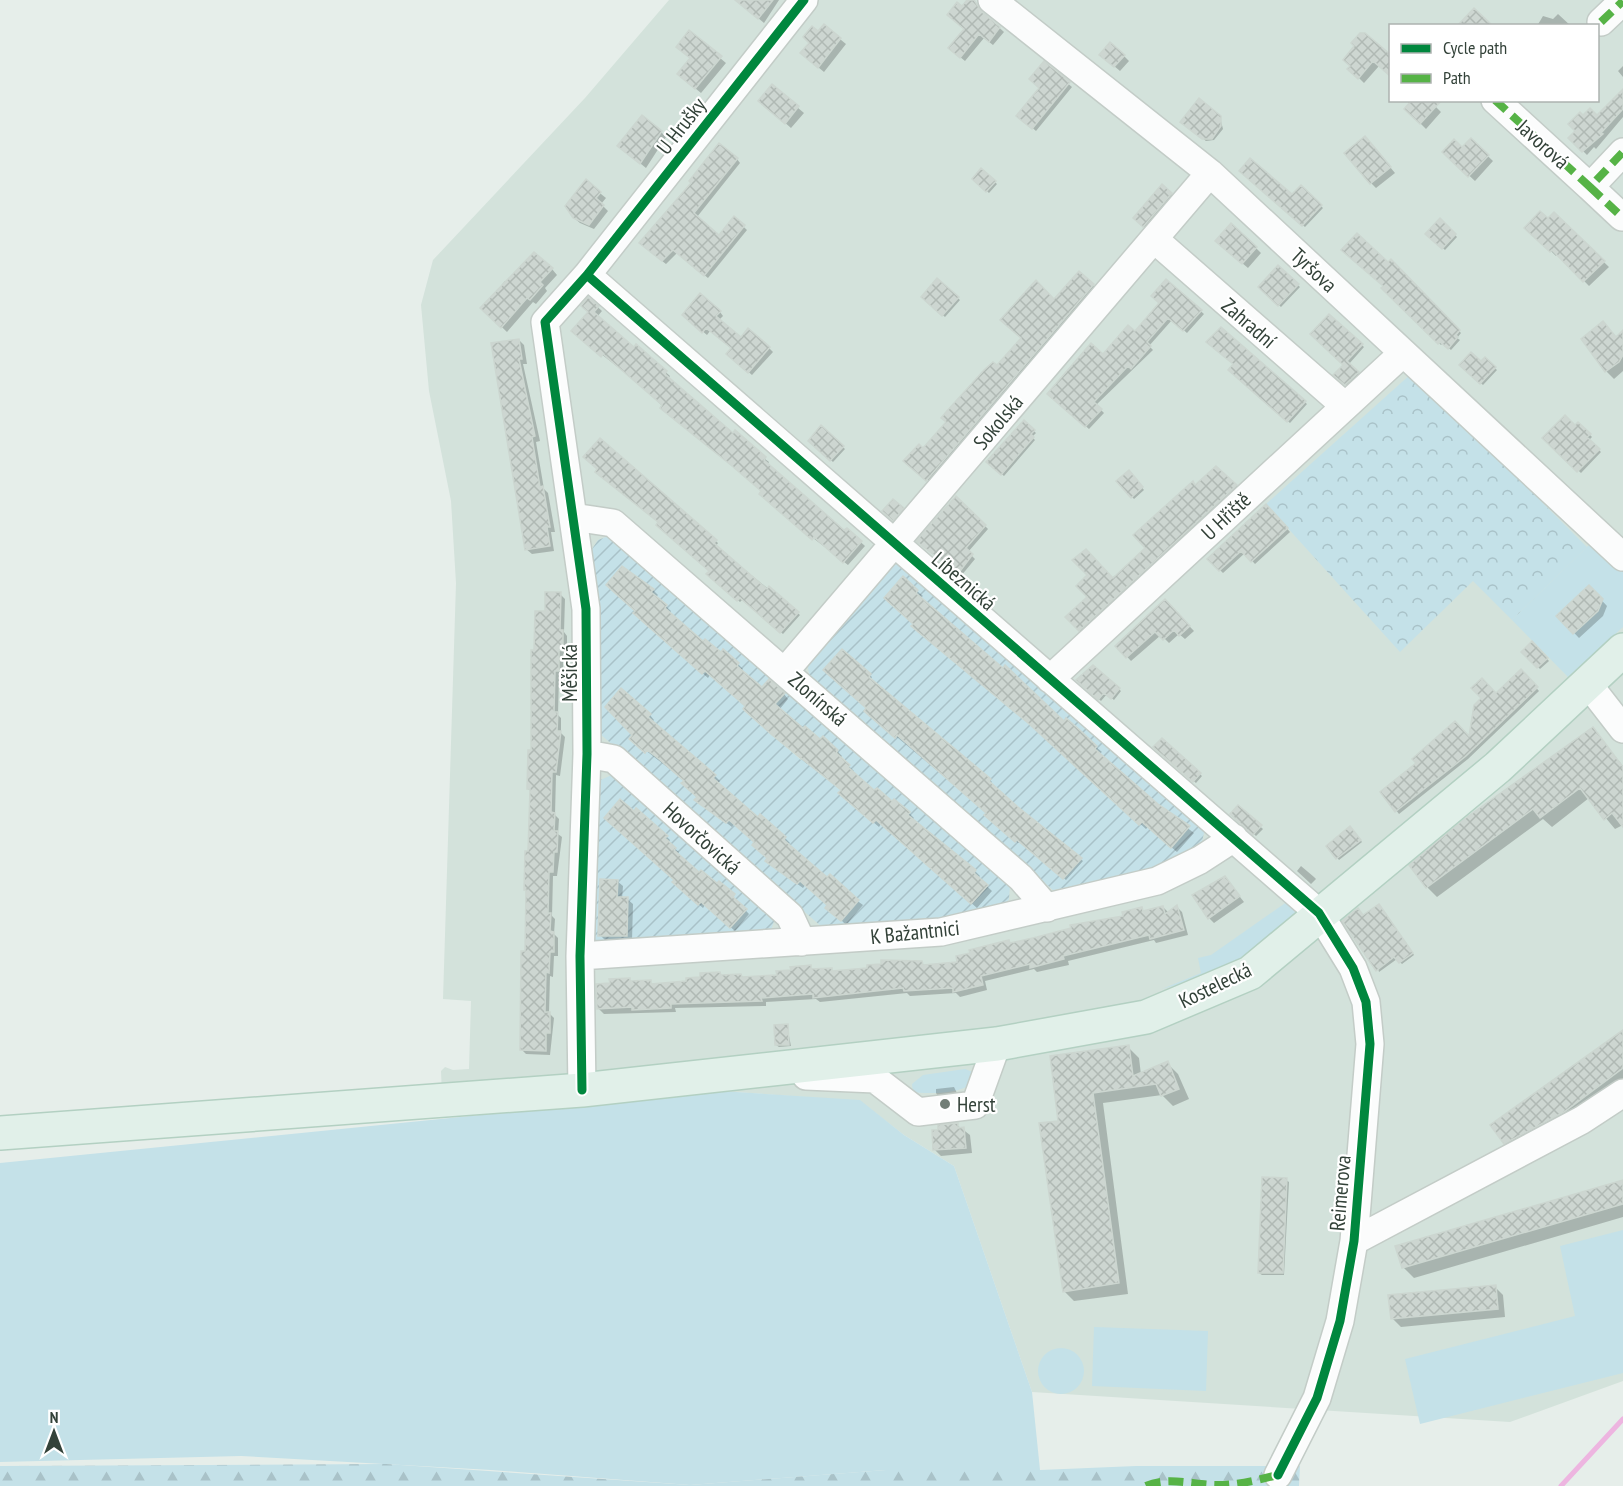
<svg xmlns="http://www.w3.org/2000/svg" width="1623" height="1486" font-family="'PT Sans Narrow',sans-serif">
<defs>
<pattern id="forest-firs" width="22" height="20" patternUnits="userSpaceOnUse" patternTransform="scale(1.5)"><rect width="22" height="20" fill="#c4e1e8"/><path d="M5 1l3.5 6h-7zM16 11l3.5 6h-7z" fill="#a9c2c8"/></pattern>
<pattern id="park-crowns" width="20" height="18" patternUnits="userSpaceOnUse" patternTransform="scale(1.5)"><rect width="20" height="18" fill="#c4e1e8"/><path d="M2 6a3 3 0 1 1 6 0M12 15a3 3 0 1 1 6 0" fill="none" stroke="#a9c2c8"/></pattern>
<pattern id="garden-furrows" width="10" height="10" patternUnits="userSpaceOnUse" patternTransform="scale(1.5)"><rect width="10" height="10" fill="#c4e1e8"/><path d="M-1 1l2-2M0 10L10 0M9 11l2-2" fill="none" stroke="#a9c2c8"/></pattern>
<pattern id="building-cross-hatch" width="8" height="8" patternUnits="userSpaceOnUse" patternTransform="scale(1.5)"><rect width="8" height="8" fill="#cdd6d1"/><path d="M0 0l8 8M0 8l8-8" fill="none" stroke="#b0b9b4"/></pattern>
</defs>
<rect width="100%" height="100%" fill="#e6eeea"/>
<path fill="#d3e2db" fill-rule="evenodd" d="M669 0H1623V1381L1510 1422 1032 1392 954 1166 904 1135 860 1101 721 1091 443 1116 441 1071 445 1067 453 1070 469 1069 471 1001 443 999 456 583 451 501 429 391 421 305 433 260 585 98ZM1390 26H1598V100H1390Z"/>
<path fill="#c4e1e8" d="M1592 542 1623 571V627L1568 677 1512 620Z
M1291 899 1307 913 1224 972 1162 989 1201 973 1198 958 1211 955Z
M965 1069 975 1073C973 1077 972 1082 969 1085 959 1094 925 1094 913 1092L912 1084 923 1075Z
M721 1091 860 1100 904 1135 954 1166 1032 1392 1040 1470H886L690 1485 491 1470 241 1456 0 1462V1163Z
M1623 1230V1373L1420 1424 1405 1359 1575 1316 1560 1246Z
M1094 1327 1208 1331 1206 1391 1092 1386Z
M1038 1371a23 23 0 1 1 46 0a23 23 0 1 1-46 0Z"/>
<path fill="url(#forest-firs)" d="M386 1464 690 1485 886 1470H1040L1136 1466H1300L1299 1486H0V1466Z"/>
<path fill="url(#park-crowns)" d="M1412 373 1587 547 1512 620 1473 581 1400 652 1266 504Z"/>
<path fill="url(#garden-furrows)" d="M606 537 613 539 772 676 743 710 801 760 804 758 833 783 850 765 823 737 820 739 805 726 803 728 775 704 788 690 1010 885 1009 899 1004 906 927 925 822 927 599 733 590 552 598 540Z
M897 564H903L1205 828 1202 842 1171 866 1053 890 810 678 807 663 889 567Z
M612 775 775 919 770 932 594 942 591 937 598 781Z"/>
<path fill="#0003" d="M737 0H779L764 23Z
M969 0 1004 32 993 45 984 38 965 61 954 52 966 29 963 8Z
M1558 14 1571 26H1537L1543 16 1553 19Z
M824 26 846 44 824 72 807 58Z
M689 32 726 63 701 93 684 79 692 58Z
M1365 35 1390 56V75L1379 66 1364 83 1355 74Z
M1124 56 1129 61 1120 71 1107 60Z
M1044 63 1072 87 1036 131 1018 115 1041 88Z
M1623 66V77L1618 71Z
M772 86 804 113 791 128 766 106Z
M1623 91V117L1596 149 1594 147 1587 155 1570 138 1583 117H1597Z
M1406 100H1429L1441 112 1426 129 1406 109 1410 104Z
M1220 117 1223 129 1214 140 1206 141 1184 124Z
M661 132 666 137 646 168 625 151Z
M1471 140 1493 161 1475 181 1444 152 1462 149Z
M1370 143 1395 173 1376 188 1371 183Z
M737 159 740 163 697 217 719 237 734 218 747 230 708 278 677 253 666 264 644 247Z
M981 170 997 184 989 193 974 179Z
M1241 171 1292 196 1301 187 1323 208 1305 227Z
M586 182 606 198 601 204 608 211 594 229 580 223 574 218Z
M1162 186 1173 196 1146 228 1135 218Z
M1554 214 1609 267 1589 286 1558 254 1556 256 1527 228 1548 220Z
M1440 220 1457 237 1445 250 1427 234Z
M1222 246 1256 248 1261 253 1248 268Z
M1392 261 1461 333 1457 338 1460 340 1451 350 1443 343 1441 345 1383 288 1388 264Z
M1278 267 1300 287 1281 307 1260 287Z
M552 269 557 275 545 288 547 291 536 304 533 302 507 332 482 308 505 281 508 284Z
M1079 273 1096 288 930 482 905 461 923 450Z
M937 280 960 300 945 317 923 297Z
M1166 281 1204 314 1187 333 1172 320 1149 346 1153 350 1096 405 1104 413 1089 429 1049 393 1135 333 1161 303Z
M589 299 602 311 597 317 634 349 651 359 670 376 668 379 733 435 735 433 765 459 769 462 767 465 845 533 847 530 865 546 848 565 791 521 763 492 696 434 694 436 638 383 577 335 590 312Z
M720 312 723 316 719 320 741 339 769 348 773 352 752 375 728 354 732 349 710 331 707 335 688 319Z
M1329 316 1364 347 1349 364 1360 375 1348 386 1335 375 1345 365Z
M1221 329 1307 404 1290 423 1230 370 1235 364Z
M1617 338 1623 342V371L1614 379 1606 371Z
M519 340 524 345 527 364H523L540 441 536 442 544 489 548 493 555 532H551L554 551 532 554 526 549 492 344Z
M1485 359 1497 370 1483 385 1461 365 1481 363Z
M1024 422 1036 433 1032 437 1035 440 1004 476 988 462Z
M821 428 845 449 833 462 810 441Z
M1590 435 1592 437 1589 440 1601 452 1581 473 1544 438Z
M600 440 718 543 716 546 800 615 783 634 743 599 740 602 710 576 711 571 660 522 599 474Z
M1129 472 1144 490 1134 499 1118 482Z
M1226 475 1239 488 1082 633 1067 617 1147 548 1193 483 1196 486Z
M957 498 988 529 968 552 975 559 961 576 921 544Z
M893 501 905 511 896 522 884 511Z
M1266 506 1290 532 1255 564 1245 553 1223 573 1209 559Z
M1589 587 1607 606 1603 616 1579 638 1558 616Z
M612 590H653L658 595 656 597 671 611 669 614 703 643 738 664 743 669 741 671 762 690 784 694 788 699 779 710 837 751 842 756 840 758 854 771 852 773 874 793 909 813 914 818 912 820 975 871 980 876 978 878 992 891 977 908 881 824 879 827 845 798 842 790 810 762 807 764 749 714 747 707 710 675 708 678 640 618 637 611Z
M917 591 923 596 920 598 1064 723 1096 747 1102 752 1099 754 1157 805 1194 833 1177 852 1148 827 1146 829 1035 729 891 603Z
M560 594 565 599 564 632 567 636V655L563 654V675H559L558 715 561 718V733L565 737 560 776 556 775 555 815 559 819 558 834 562 837 557 876H553L552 916 555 919 554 934 558 938V956H554L553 977 550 976 549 1013 554 1018 550 1055 526 1054 522 1050 528 892 525 889 530 852 532 792 528 789 533 752 536 651 546 613Z
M1165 601 1194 631 1185 639 1179 634 1169 643 1161 635 1131 661 1117 646Z
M1532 643 1549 661 1540 669 1523 652Z
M842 651 872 677 870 680 990 780 992 782 990 784 1083 861 1066 880 1020 841 1018 843 986 815 988 813 868 713Z
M1093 667 1121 691 1114 700 1107 694 1101 701 1078 680Z
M1521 671 1539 691 1468 759 1399 814 1382 792 1470 739 1483 698 1496 695Z
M650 715 654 720 652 722 715 776 720 781 717 784 758 819 785 838 790 843 788 845 827 879 863 905 846 925 806 884 803 888 772 866 756 842 734 824 732 827 701 804 685 781 631 739Z
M1593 729 1623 766V825L1615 829 1589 798 1552 827 1543 819 1437 897 1427 887Z
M1162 740 1202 776 1196 783 1155 747Z
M1238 807 1263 829 1256 836 1232 814Z
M609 822 667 837 670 840 668 843 679 852 676 855 699 875 717 885 719 883 749 914 735 931 705 905 703 908 678 886 676 880Z
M1350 828 1362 842 1339 860 1328 846Z
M1301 866 1314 877 1316 879 1311 884 1297 871Z
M1225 878 1244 902 1214 923 1209 918Z
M617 881 623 886 622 899H627L633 904 632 941 605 940 600 935Z
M1163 907 1169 913 1177 907 1182 912 1188 935 1156 943 1154 940 1068 961 1069 965 1037 972 1034 969 985 981 987 990 960 997 956 993 910 996 907 993 820 1002 816 999 766 1002V1006L675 1008 676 1012 604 1014 598 1008 629 980 633 983 650 982 653 985 688 983 720 973 723 977 741 975 744 979 778 976 810 967 814 970 831 969 835 973 922 963 925 966 959 964 1008 941 1011 944 1125 917 1142 909 1145 912Z
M1381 908 1414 955 1402 964 1397 959 1379 972 1364 917Z
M787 1026 791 1046 779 1047 776 1045Z
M1623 1033V1085L1515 1153 1505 1143Z
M1128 1047 1139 1058 1141 1075 1167 1063 1178 1074 1189 1099 1173 1106 1162 1095 1103 1103 1128 1294 1074 1301 1064 1291 1060 1123Z
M954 1087 957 1093 938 1096 936 1093V1089Z
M957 1125 970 1135 972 1153 941 1156 935 1150Z
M1286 1180 1289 1182 1284 1275H1262L1259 1273Z
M1623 1182V1217L1414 1278 1403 1267Z
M1495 1287 1503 1295 1505 1317 1401 1327 1392 1318Z"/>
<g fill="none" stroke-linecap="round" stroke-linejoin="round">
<path stroke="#edb5e0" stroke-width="5" d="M1561 1486 1623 1419"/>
</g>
<path fill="url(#building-cross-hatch)" stroke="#ccd6d0" stroke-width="1.5" d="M735 0H773L758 19Z
M967 0H974L982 12 1000 27 989 42 979 34 960 58 948 48 964 29 947 15 957 2 962 6Z
M1474 8 1493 26H1457Z
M824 24 841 38 818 68 800 53 809 43 803 37 812 26 818 31Z
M689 30 722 56 695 89 677 74 690 58 676 47Z
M1360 33H1365L1390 54V76L1373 61 1358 79 1347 69 1350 66 1343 60 1354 46 1351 43Z
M1110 42 1125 55 1114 67 1099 55Z
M1044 61 1070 82 1032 129 1016 116 1039 88 1029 79Z
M772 84 799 106 785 124 758 101Z
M1623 89V109L1601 133 1603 134 1582 152 1568 138 1575 131 1568 124 1580 112 1583 115 1590 108 1597 115Z
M1199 98 1221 116V126L1212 139H1202L1180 122Z
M1412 100H1442L1420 124 1404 109Z
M642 115 662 131 640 164 617 146Z
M1365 136 1391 167 1370 184 1344 153Z
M1471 138 1489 155 1468 177 1442 152 1454 139 1462 147Z
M719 143 738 158 694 213 719 235 734 216 745 225 704 276 673 250 662 261 639 243 691 183 689 181Z
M1250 158 1292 194 1301 185 1322 205 1302 226 1239 171Z
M981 168 996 181 986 192 972 179Z
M586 179 601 192 596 198 604 205 589 225 573 218 565 206Z
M1162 184 1172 193 1143 227 1133 218Z
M1540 211 1548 218 1554 212 1605 261 1583 282 1552 250 1550 252 1524 228Z
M1440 218 1456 234 1442 249 1425 234Z
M1231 223 1257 247 1242 264 1215 241Z
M1357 233 1388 262 1391 259 1460 330 1456 335 1458 337 1448 349 1440 342 1438 344 1381 288 1383 286 1341 250Z
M534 252 553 268 540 282 543 285 530 300 527 298 501 328 480 308Z
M1278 265 1299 284 1278 306 1258 287Z
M1079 271 1094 284 926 481 903 461 919 444 923 448 946 422 941 418 946 412 984 370 993 362 997 365 1021 338 1000 320 1036 280 1054 299Z
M937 278 959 297 942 316 921 297Z
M1166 279 1202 310 1183 331 1168 318 1147 342 1151 346 1131 369 1128 366 1094 402 1102 409 1085 427 1047 394 1091 343 1103 354 1128 325 1135 331 1159 303 1151 296Z
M700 293 721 311 716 316 741 337 748 328 770 347 748 373 726 354 731 348 706 328 702 333 682 315Z
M588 297 599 306 594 312 634 347 636 344 652 358 667 371 665 374 733 433 735 430 766 457 764 460 844 530 847 528 862 541 843 563 814 537 812 540 759 494 761 491 732 466 660 408 662 405 603 354 601 357 571 331 588 312 581 306Z
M1329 314 1363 344 1347 361 1359 372 1345 385 1333 375 1343 365 1310 334Z
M1603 321 1616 337 1623 330V355L1619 362 1605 372 1581 339Z
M1221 327 1306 401 1287 422 1228 370 1233 364 1206 342Z
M519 339 522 359H519L535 436 532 437 540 487 543 486 550 527H547L550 546 525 550 491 343Z
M1471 352 1481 361 1485 357 1496 367 1480 384 1459 365Z
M1565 415 1575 425 1578 422 1591 434 1587 437 1600 449 1577 472 1542 438Z
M1024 420 1035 430 1031 434 1034 437 1001 475 986 462Z
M821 425 844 446 830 461 808 441Z
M600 438 717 540 714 543 767 589 769 586 799 612 780 633 740 598 737 601 706 574 709 571 656 525 658 522 595 472 597 469 583 457Z
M1216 466 1237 485 1079 631 1065 617 1087 597 1076 586 1087 575 1072 560 1086 549 1113 578 1145 548 1133 535 1193 481 1195 485Z
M1129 470 1143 487 1131 498 1116 481Z
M956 496 986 525 966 548 973 554 958 574 916 541Z
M893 499 904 508 893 521 882 511Z
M1266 504 1288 528 1251 562 1241 551 1219 571 1207 559Z
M622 566 654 589 651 592 667 605 665 608 703 641 705 639 721 652 723 649 739 663 737 666 762 687 769 679 785 693 775 704 803 728 805 726 820 739 823 736 838 750 836 753 850 765 848 767 874 790 877 788 892 801 894 799 910 812 908 815 976 870 974 873 988 885 971 904 876 820 873 823 838 793 841 790 772 735 743 709 745 706 705 671 702 674 633 613 635 611 606 585Z
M903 576 918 590 916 593 1003 668 1005 665 1064 721 1066 718 1082 732 1097 746 1095 749 1158 804 1190 826 1171 848 1142 822 1139 825 1028 723 911 626 913 624 884 598Z
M1589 585 1603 599 1598 611 1573 634 1556 616Z
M545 592H561L560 630H563V651L559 650V671H555L554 712H558L557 731H561L556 772H552L551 812 555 813 554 831H558L557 852H554L553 872H549L548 913H551L550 931 554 932V952H550L549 973 546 972 545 1012H550V1033H546V1051L520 1050 521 951H525L526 890H524L525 851H528L530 789H527L528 750H531V650H534L535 611H545Z
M1165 599 1190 626 1179 636 1174 630 1163 640 1155 632 1126 658 1115 646Z
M1532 641 1548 658 1537 668 1521 652Z
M842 649 871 674 869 677 991 779 989 781 1018 807 1082 858 1063 879 1017 840 1015 842 1000 829 984 815 986 813 897 735 895 738 864 711 866 708 823 670Z
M1093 665 1120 688 1111 699 1104 693 1098 700 1076 680Z
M1521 669 1538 687 1466 756 1395 812 1380 792 1416 763 1412 759 1455 721 1469 736 1474 705 1481 698 1471 688 1482 678 1496 693Z
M621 688 651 714 648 717 716 775 713 778 758 817 760 814 786 837 784 840 827 877 830 874 859 900 841 921 825 908 827 905 800 881 797 884 765 861 767 858 752 845 754 842 729 820 726 823 694 800 697 797 681 783 684 781 659 759 647 750 645 753 629 739 632 735 605 707Z
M1593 727 1623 767V827L1612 813 1604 820 1580 788 1540 818 1533 809 1426 888 1409 865 1463 820Z
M1162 738 1201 773 1193 782 1153 747Z
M620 799 634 811 636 808 668 836 665 838 676 848 674 850 699 872 701 870 717 883 719 881 735 894 733 897 747 909 730 928 701 902 698 905 672 882 674 880 604 818Z
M1238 805 1262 825 1253 835 1230 814Z
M1350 826 1361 840 1336 859 1326 846Z
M1225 876 1240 896 1208 919 1192 895Z
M600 879 618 880 617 897H628L627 936H598Z
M1379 904 1413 953 1399 963 1394 957 1376 971 1342 921 1358 908 1363 915Z
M1177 905 1184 930 1150 939 1149 935 1063 956 1064 959 1030 968V964L981 976 983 985 953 992V988L904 991 903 988 813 998V994L761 998 762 1001 671 1004V1008L632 1010V1007L597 1009 596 984 610 983 609 979 630 978V981L651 980V984L686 981V978L700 977V973L720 972 721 975 741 974 742 977 777 975 776 971 791 970 790 967 811 965V969L832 968V971L867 968V965L881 964V960L922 961 923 965 957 962 956 956 970 953 969 950 1009 940 1010 943 1037 937 1071 928 1070 925 1123 916 1122 912 1142 907 1143 911 1163 906 1165 914Z
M788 1024 789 1045H775L774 1025Z
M1623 1030V1068L1564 1112 1504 1144 1490 1125Z
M1129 1045 1133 1076 1168 1061 1179 1089 1161 1096 1156 1084 1093 1093 1119 1283 1063 1292 1039 1123 1058 1121 1050 1056Z
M958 1123V1128L964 1127 966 1148 933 1150 932 1130H938V1125Z
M1262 1177 1287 1178 1283 1273H1258Z
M1623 1180V1204L1402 1268 1395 1246Z
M1496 1285 1498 1309 1391 1319 1388 1295Z"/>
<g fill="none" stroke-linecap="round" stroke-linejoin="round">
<defs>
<path id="minor" d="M992 0 1210 173 1623 557
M1601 22 1623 1
M1495 100 1590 187 1623 152
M1590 187 1622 217
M1154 239 1345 406
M587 275 1319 913 1353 968 1366 1002 1370 1044 1354 1241 1340 1321 1317 1398 1278 1475
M573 517 613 523 1021 878 1047 908
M785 671 1210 173
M1050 679 1403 353
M1588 684 1623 729
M587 754 614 759 790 916 802 942
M580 956 941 932 1157 881 1200 860 1234 838
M806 1076 875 1079 918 1112 975 1105 997 1044
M582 1090 580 956 587 754 586 609 545 322 587 275 804 0
M1354 1241 1582 1120 1623 1093"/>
<path id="major" d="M0 1133 582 1090 997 1044 1146 1017 1250 973 1498 767 1623 650"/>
</defs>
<use href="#minor" stroke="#c3ccc7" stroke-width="30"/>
<use href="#major" stroke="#b3d0c2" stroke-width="36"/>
<use href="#minor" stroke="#fbfcfc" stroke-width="27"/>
<use href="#major" stroke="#e1f0e9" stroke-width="33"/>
<path stroke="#56b346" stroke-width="8" stroke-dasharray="15 8" stroke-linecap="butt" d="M1601 22 1623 1
M1495 100 1590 187 1623 152
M1590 187 1622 217
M1146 1486C1168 1476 1194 1485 1217 1485 1238 1485 1258 1480 1278 1475"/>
<defs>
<path id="cycleway" d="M587 275 1319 913 1353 968 1366 1002 1370 1044 1354 1241 1340 1321 1317 1398 1278 1475
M582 1090 580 956 587 754 586 609 545 322 587 275 804 0"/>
</defs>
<use href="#cycleway" stroke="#fff" stroke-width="13"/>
<use href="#cycleway" stroke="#00873e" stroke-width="9"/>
</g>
<circle fill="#727e77" stroke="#fff" stroke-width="2" cx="945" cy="1104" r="6"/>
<g text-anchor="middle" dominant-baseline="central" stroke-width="4.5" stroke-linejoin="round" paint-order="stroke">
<g font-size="21" fill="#334239" stroke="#fff">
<text transform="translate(681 126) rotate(-52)">U Hrušky</text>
<text transform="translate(1543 144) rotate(42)">Javorová</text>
<text transform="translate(1314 270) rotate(43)">Tyršova</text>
<text transform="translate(1249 323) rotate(41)">Zahradní</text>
<text transform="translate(998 422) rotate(-50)">Sokolská</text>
<text transform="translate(1226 516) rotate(-43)">U Hřiště</text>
<text transform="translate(964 581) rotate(41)">Líbeznická</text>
<text transform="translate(569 673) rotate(-90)">Měšická</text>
<text transform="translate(818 699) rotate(41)">Zlonínská</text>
<text transform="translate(702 838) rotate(42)">Hovorčovická</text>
<text transform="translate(915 932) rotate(-6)">K Bažantnici</text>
<text transform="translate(1215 985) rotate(-26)">Kostelecká</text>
<text transform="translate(1340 1193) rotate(-85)">Reimerova</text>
</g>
<g font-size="21" fill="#334239" stroke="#fff" text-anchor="start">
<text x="957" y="1104">Herst</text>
</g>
</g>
<rect x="1389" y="24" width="210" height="78" fill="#ffffff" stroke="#adb3b0" stroke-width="1.5"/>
<rect x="1401" y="44" width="30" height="9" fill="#00873e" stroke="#adb3b0" stroke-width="1.5"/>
<text x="1443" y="54" font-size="18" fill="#334239">Cycle path</text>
<rect x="1401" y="74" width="30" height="9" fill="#56b346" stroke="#adb3b0" stroke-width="1.5"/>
<text x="1443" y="84" font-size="18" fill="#334239">Path</text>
<g transform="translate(54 1432)" stroke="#ffffff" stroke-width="4.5" paint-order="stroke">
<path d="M0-4.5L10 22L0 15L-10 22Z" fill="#334239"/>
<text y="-9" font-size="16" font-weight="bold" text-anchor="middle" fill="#334239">N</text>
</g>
</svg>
